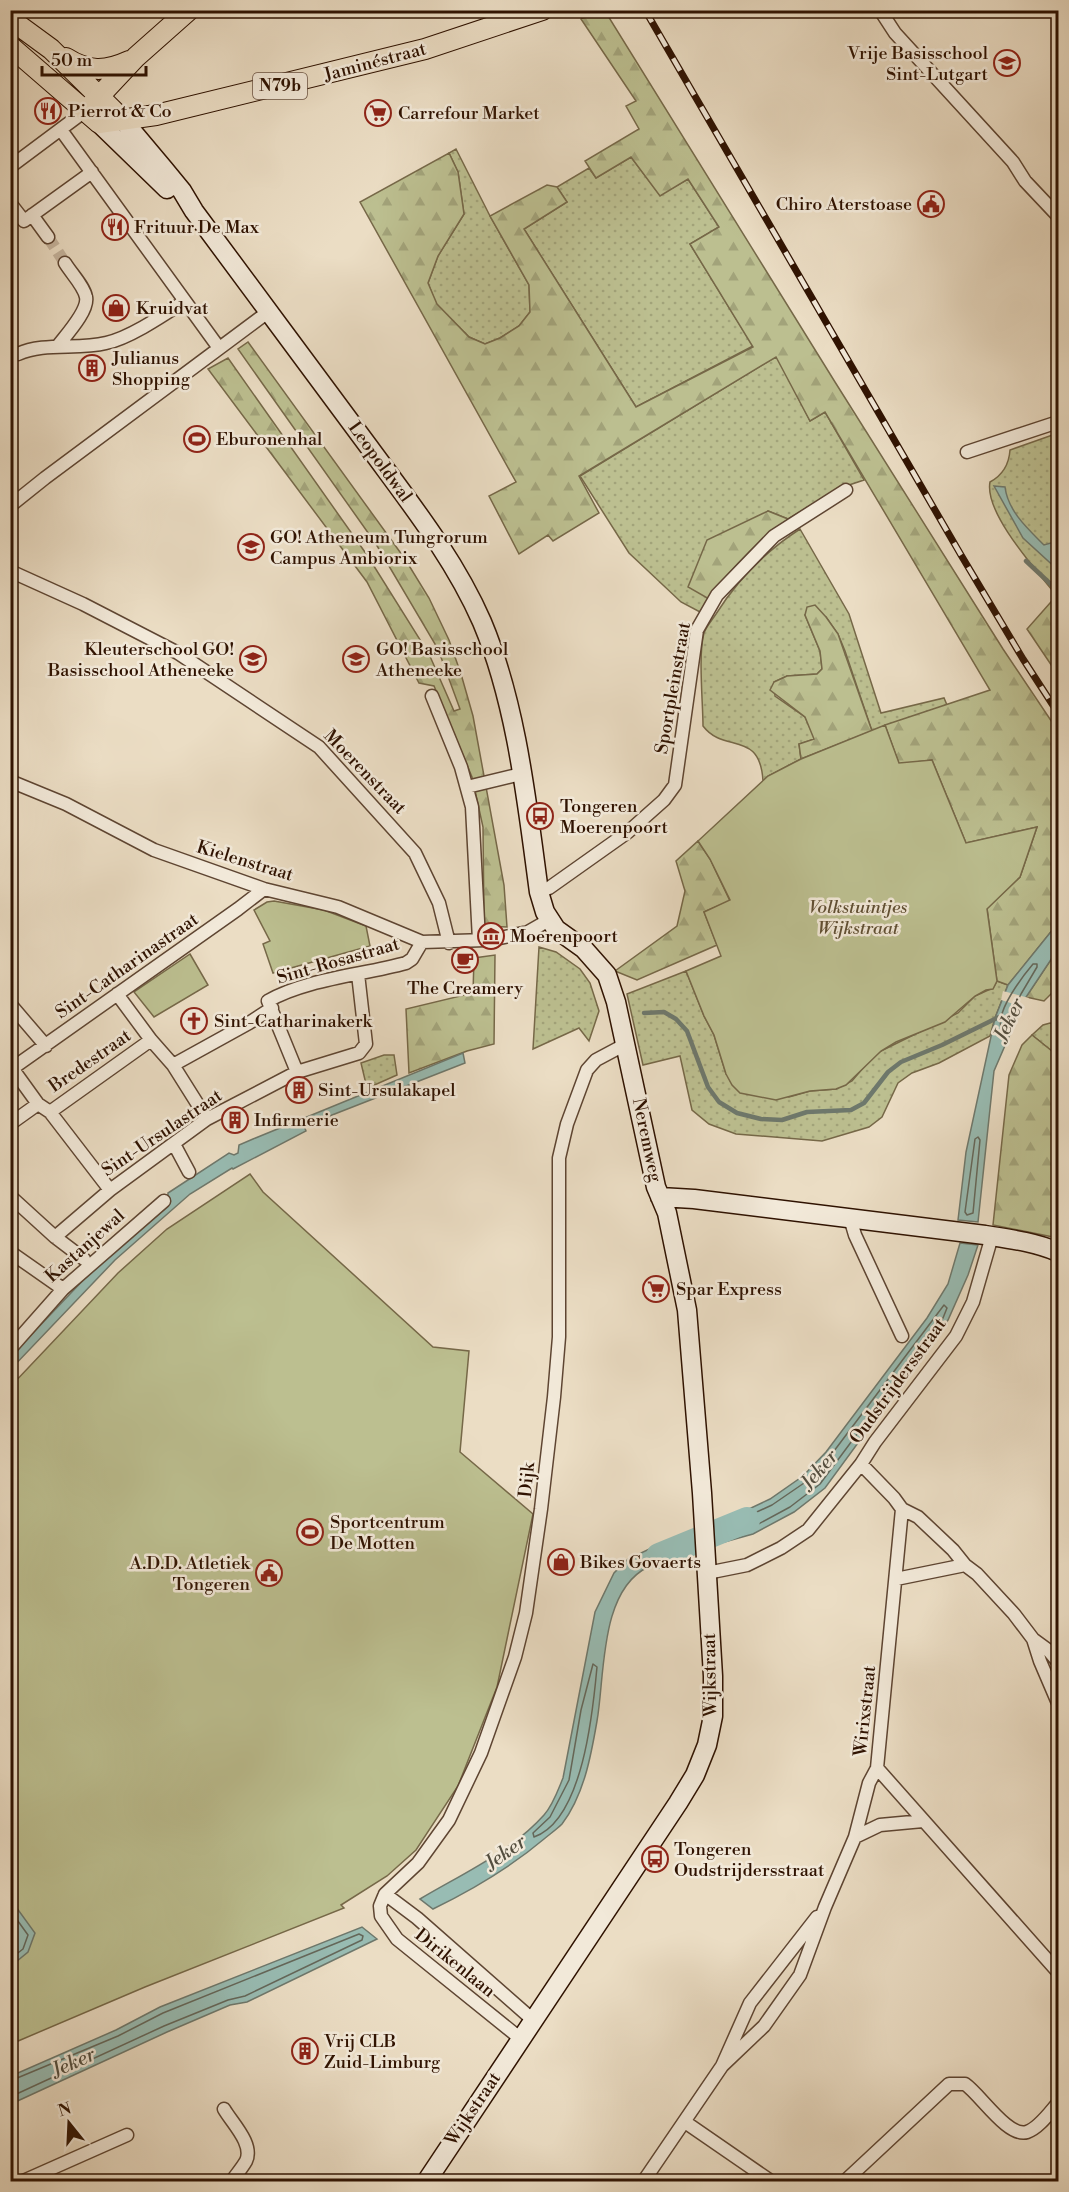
<svg xmlns="http://www.w3.org/2000/svg" width="1069" height="2192" font-family="'Libre Bodoni',serif">
<defs>
<pattern id="grass-dots" width="8" height="8" patternUnits="userSpaceOnUse" patternTransform="scale(1.5)"><rect width="8" height="8" fill="#bcbf90"/><path d="M2 2h.1M6 6h.1" fill="none" stroke="#a2a37a" stroke-width="1.8" stroke-linecap="round"/></pattern>
<pattern id="forest-firs" width="22" height="20" patternUnits="userSpaceOnUse" patternTransform="scale(1.5)"><rect width="22" height="20" fill="#bcbf90"/><path d="M5 1l3.5 6h-7zM16 11l3.5 6h-7z" fill="#a2a37a"/></pattern>
</defs>
<rect width="100%" height="100%" fill="#ebddc4"/>
<filter id="stains"><feTurbulence type="fractalNoise" baseFrequency=".00333" numOctaves="4"/><feColorMatrix values="0 0 0 0 .2 0 0 0 0 .09 0 0 0 0 .02 0 0 0 .5 -.17"/></filter>
<radialGradient id="worn" r=".72"><stop offset=".6" stop-color="#630" stop-opacity="0"/><stop offset="1" stop-color="#630" stop-opacity=".3"/></radialGradient>
<path fill="url(#grass-dots)" stroke="#766848" stroke-width="1.5" d="M456 149 490 216 529 285 530 312 519 326 500 338 485 344 469 337 436 304 428 283 438 256 464 214 458 172 449 153Z
M631 157 660 195 688 179 719 227 690 244 753 346 636 407 524 229 567 202 557 187 589 168 596 178Z
M777 356 810 421 825 412 864 480 840 488 788 519 768 511 700 612 681 602 629 553 580 476Z
M1058 433V594L1057 596C1037 571 984 513 990 482 1003 475 1009 465 1010 450Z
M800 529 849 614 881 713 944 698 947 705 872 731 845 651 838 634 826 617 805 615 820 651 822 669 817 674 787 676 774 682 775 696 805 717 815 739 799 744 801 759 768 776 763 781C760 729 724 754 703 726 703 703 698 654 704 633 706 627 712 620 716 614 738 579 766 551 800 529Z
M539 947 556 952 580 969 590 983 599 1011 589 1041 579 1028 533 1049Z
M686 971 704 1016 714 1035 726 1074 789 1097 810 1091 836 1089 852 1081 869 1061 881 1051 958 1013 975 996 993 988 997 981 1008 985 995 1018 990 1036 939 1063 912 1073 898 1083 882 1117 869 1127 822 1141 736 1134 709 1124 692 1110 680 1056 643 1065 627 994Z
M1050 1023 1058 1026V1056L1032 1035 1043 1025Z
M384 1055H394L397 1075 370 1087 369 1083 366 1084 361 1063Z"/>
<path fill="url(#forest-firs)" stroke="#766848" stroke-width="1.5" d="M598 11H605L835 382 1003 649 1058 731V923L1008 985 997 981 987 908 1020 877 1037 827 966 843 932 760 899 764 885 725 990 690 825 412 810 421 776 357 579 476 599 513 553 541 548 535 519 554 489 496 516 482 360 202 449 153 458 172 464 214 438 256 428 283 437 304 469 337 485 344 500 338 519 326 530 312 529 285 490 216 547 185 557 187 567 202 524 229 636 407 753 347 690 244 719 227 688 179 660 196 631 157 596 178 585 161 639 129 626 106 636 101 581 19Z
M248 342 405 559 429 598 449 640 461 674 473 716 504 885 507 927 484 926 483 827 472 777 434 686 419 683 367 582 208 369 228 358 367 555 429 654 454 711 460 709 438 649 376 544 238 349Z
M768 511 788 519C758 541 731 568 709 599L688 587 707 540Z
M1058 594V675L1027 629Z
M815 605 826 617 838 634 872 731 801 759 799 744 814 739 805 717 770 690 774 682 787 676 817 674 822 669 820 651 805 615 807 607Z
M698 841 710 859 730 901 704 912 717 945 637 980 615 971 677 926 685 891 676 861Z
M1058 949V987L1044 1001 1026 997Z
M495 955 494 1044 467 1051 409 1073 406 1009 473 993 474 958Z
M1032 1035 1058 1056V1238L993 1225 1009 1075 1022 1045Z"/>
<path fill="#bcbf90" stroke="#766848" stroke-width="1.5" d="M885 725 899 763 932 760 966 843 1037 827 1020 877 987 909 997 981 993 989 986 990 975 996 945 1022 896 1042 881 1051 846 1085 836 1089 810 1091 776 1100 740 1093 732 1085 726 1074 714 1035 704 1016 686 971 721 956 704 912 730 900 710 859 698 841 768 776 801 759Z
M274 901 324 910 366 926 370 946 273 973 263 944 270 941 254 910 267 902Z
M190 954 208 985 154 1017 134 992Z
M250 1174 263 1192 433 1347 469 1351 460 1452 533 1514 497 1687 458 1786 416 1850 387 1876 341 1905 344 1908 145 1987 11 2044V1386L118 1273 167 1229Z"/>
<path fill="#98bcb3" stroke="#6e786c" stroke-width="1.5" d="M994 486 1005 487C1008 511 1027 528 1044 545L1058 541V570L1023 538Z
M1058 923V949L1026 997 994 1071 978 1222 958 1220 966 1152 995 1018 1008 985Z
M463 1053 465 1063 304 1126 306 1131 233 1169 232 1168 190 1194 115 1260 11 1369V1356L108 1254 168 1203V1193L229 1153 234 1155 238 1153 239 1145 253 1139Z
M960 1243 978 1245 968 1275 948 1320 825 1488 794 1512 753 1534 717 1544 713 1526 770 1499 803 1476 826 1452 927 1318 948 1284Z
M689 1534 691 1553C677 1558 661 1561 648 1567 599 1591 605 1677 597 1721 591 1756 584 1795 562 1824 557 1829 550 1834 544 1839 511 1867 472 1890 433 1909L420 1899C462 1874 511 1852 544 1815 553 1805 558 1790 563 1778L595 1612 614 1573 628 1559 658 1545Z
M11 1900 35 1933 28 1952 11 1966Z
M362 1927 377 1939 247 2002 230 2005 167 2032 11 2104V2076L116 2030 160 2007Z"/>
<path fill="#ebddc4" d="M1003 991 1029 998 1024 1007 1001 1000Z"/>
<g fill="none" stroke-linecap="round" stroke-linejoin="round">
<path stroke="#64675a" stroke-width="1.5" d="M1033 964H1037V967L1021 994 1005 1027 1001 1028C996 1011 1022 977 1033 964Z
M978 1137 980 1140 973 1213 967 1215 965 1212 975 1139Z
M944 1305 947 1308 943 1318 820 1484 790 1507 751 1528 722 1535V1528L772 1505 807 1481 831 1455Z
M680 1544 684 1546 682 1550 661 1557 658 1556 659 1551Z
M593 1664 597 1667C593 1711 583 1820 534 1837L533 1833 550 1817 569 1780 581 1710Z
M10 1910 28 1935 23 1949 10 1959
M10 2081 118 2036 163 2013 359 1934 363 1936 362 1940 245 1996 228 2000 164 2026 10 2097"/>
<path stroke="#6e786c" stroke-width="4.5" d="M1026 561 1058 591
M644 1013 664 1012 676 1019 687 1031 708 1087 719 1102 737 1113 761 1119 782 1120 807 1112 851 1110 864 1103 888 1072 901 1062 942 1045 999 1017"/>
<path stroke="#98bcb3" stroke-width="26" d="M659 1556 747 1520"/>
<path stroke="#c5b49d" stroke-width="12" stroke-dasharray="12 6" stroke-linecap="butt" d="M48 237 65 263"/>
<defs>
<path id="street" d="M880 10 895 33 1013 162 1025 181 1058 216
M61 130 219 348
M10 167 85 111
M10 203 24 221 92 172
M32 215 48 237
M57 347C65 336 89 311 86 297 84 286 71 273 65 263
M18 354C44 342 78 350 106 343 130 338 165 314 185 301
M967 452 1058 422
M10 506 45 478 268 312
M10 571 83 604 178 653 319 747 415 853 439 903 449 943
M432 696 461 767 472 807 479 940
M10 781 66 804 154 850 264 889 338 907 422 942 486 940
M467 787 521 774
M539 892 549 888 628 832 664 800 675 785 697 630 717 595 774 536 846 490
M500 938 528 932 549 920
M117 994 151 1040 173 1065 207 1119
M10 1004 46 1046
M173 1065 249 1023 272 1008
M12 1068 38 1104 50 1112 110 1190
M10 1070 238 909 264 889
M297 1072 268 1001C306 979 363 975 406 963L412 959 422 942
M50 1112 151 1040
M10 1124 38 1104
M174 1144 189 1172
M10 1196 55 1237 84 1259
M850 1218 855 1235 902 1336
M55 1237 110 1190 207 1119 297 1072 359 1053 366 1044 358 974
M10 1252 63 1289
M10 1349 63 1289 164 1201
M861 1464 894 1498 902 1509 918 1517 953 1550 965 1565 977 1574 1014 1614 1033 1639 1048 1650 1058 1662
M707 1573 747 1565 781 1548 808 1530 861 1464 875 1442 956 1336 973 1302 992 1236
M896 1579 965 1565
M1033 1639 1040 1661 1058 1703
M877 1768 1058 1972
M855 1837 880 1825 923 1821
M385 1894 417 1918 533 2020
M521 2039 397 1939 381 1916 380 1906 385 1894 418 1863 449 1820 481 1753 515 1657 526 1613 541 1509 554 1397 559 1337V1158L567 1124 587 1070 596 1060 626 1044
M722 2066 764 2026 800 1975 825 1907 855 1837 869 1783 877 1768 902 1509
M224 2109C232 2123 254 2144 246 2161 242 2168 236 2175 231 2182
M685 2122 772 2182
M21 2182 127 2135
M643 2182 722 2066 750 2003 817 1917
M844 2182 949 2084H965C980 2094 1008 2138 1027 2132 1039 2128 1050 2112 1058 2103"/>
<path id="secondary" d="M122 119 164 169 182 191 194 211C252 290 311 368 369 447 410 503 454 558 482 622 517 705 527 804 539 892L545 912 556 929 584 949 607 975 616 1002 656 1187 667 1213 687 1310 702 1493 713 1676V1716L707 1745 695 1775 678 1803 426 2182
M99 123 167 189
M660 1197 694 1199 985 1235C1010 1239 1034 1242 1058 1252"/>
<path id="primary" d="M10 19 51 49 122 119
M10 46 99 123 156 115 425 49 542 10
M66 58C88 72 105 72 129 61
M91 105 136 57 189 10"/>
</defs>
<use href="#street" stroke="#5e4532" stroke-width="15"/>
<use href="#secondary" stroke="#2f1201" stroke-width="21"/>
<use href="#primary" stroke="#2f1201" stroke-width="22"/>
<use href="#street" stroke="#f2e9d9" stroke-width="12"/>
<use href="#secondary" stroke="#f2e9d9" stroke-width="18"/>
<use href="#primary" stroke="#ebddc4" stroke-width="20"/>
<defs>
<path id="rail" d="M645 10 961 555 1023 659 1058 713"/>
</defs>
<use href="#rail" stroke="#2f1201" stroke-width="7"/>
<use href="#rail" stroke="#f2e9d9" stroke-width="4.5" stroke-dasharray="14" stroke-linecap="butt"/>
</g>
<defs>
<symbol id="school-ring" viewBox="-11 -11 22 22"><circle r="9.5" fill="#f2e9d9" stroke="#8f2418" stroke-width="1.5"/><path d="M0-5L7-2L0 1L-7-2ZM-4 1L0 2.5L4 1V4Q0 6-4 4Z" fill="#8f2418"/></symbol>
<symbol id="restaurant-ring" viewBox="-11 -11 22 22"><circle r="9.5" fill="#f2e9d9" stroke="#8f2418" stroke-width="1.5"/><path d="M-5-6h1v4h1v-4h1v4h1v-4h1v5L-1.5 .5V6h-2V.5L-5-1ZM5-6V6H3V1.5H1.5Q1.5-4 5-6Z" fill="#8f2418"/></symbol>
<symbol id="supermarket-ring" viewBox="-11 -11 22 22"><circle r="9.5" fill="#f2e9d9" stroke="#8f2418" stroke-width="1.5"/><path d="M-6-5.5h2.5l.6 2H6L4.5 2H-2.5L-4.4-4H-6ZM-1.5 3.2a1.3 1.3 0 1 0 .1 0ZM3 3.2a1.3 1.3 0 1 0 .1 0Z" fill="#8f2418"/></symbol>
<symbol id="civic-ring" viewBox="-11 -11 22 22"><circle r="9.5" fill="#f2e9d9" stroke="#8f2418" stroke-width="1.5"/><path d="M-.6-6.5H3V-4.5H.6V-3L4-1V1h2V6H-6V1h2V-1L-.6-3ZM-1.2 2.5V6h2.4V2.5Z" fill="#8f2418"/></symbol>
<symbol id="shop-ring" viewBox="-11 -11 22 22"><circle r="9.5" fill="#f2e9d9" stroke="#8f2418" stroke-width="1.5"/><path d="M-5-2.5h2.3a2.7 3.5 0 0 1 5.4 0H5L5.5 6h-11ZM-1.5-2.5h3a1.5 2.3 0 0 0-3 0Z" fill="#8f2418"/></symbol>
<symbol id="building-ring" viewBox="-11 -11 22 22"><circle r="9.5" fill="#f2e9d9" stroke="#8f2418" stroke-width="1.5"/><path d="M-4-6H4V6H1V3H-1V6H-4ZM-2.5-4.3h1.7v1.8h-1.7ZM.8-4.3h1.7v1.8H.8ZM-2.5-1h1.7V.8h-1.7ZM.8-1h1.7V.8H.8Z" fill="#8f2418"/></symbol>
<symbol id="stadium-ring" viewBox="-11 -11 22 22"><circle r="9.5" fill="#f2e9d9" stroke="#8f2418" stroke-width="1.5"/><path d="M0-5a6.5 5 0 1 0 0 10a6.5 5 0 1 0 0-10ZM-3.5-1.8h7v3.6h-7Z" fill="#8f2418"/></symbol>
<symbol id="bus-ring" viewBox="-11 -11 22 22"><circle r="9.5" fill="#f2e9d9" stroke="#8f2418" stroke-width="1.5"/><path d="M-5-6H5V4H4V6H2V4H-2V6H-4V4H-5ZM-3.5-4V0h7V-4ZM-3.5 1.2v1.5H-2V1.2ZM2 1.2v1.5H3.5V1.2Z" fill="#8f2418"/></symbol>
<symbol id="museum-ring" viewBox="-11 -11 22 22"><circle r="9.5" fill="#f2e9d9" stroke="#8f2418" stroke-width="1.5"/><path d="M0-6L6-3V-2H-6V-3ZM-5-1h2V3h-2ZM-1-1h2V3h-2ZM3-1h2V3H3ZM-6 4H6V6H-6Z" fill="#8f2418"/></symbol>
<symbol id="cafe-ring" viewBox="-11 -11 22 22"><circle r="9.5" fill="#f2e9d9" stroke="#8f2418" stroke-width="1.5"/><path d="M-5.5-4.5H6V0H3Q3 3.5 0 3.5H-2.5Q-5.5 3.5-5.5 0ZM3-3.2v2h1.7v-2ZM-6 4.5H4V6H-6Z" fill="#8f2418"/></symbol>
<symbol id="church-ring" viewBox="-11 -11 22 22"><circle r="9.5" fill="#f2e9d9" stroke="#8f2418" stroke-width="1.5"/><path d="M-1.2-6h2.4v3.5h3.3v2.4h-3.3V6h-2.4V-.1h-3.3v-2.4h3.3Z" fill="#8f2418"/></symbol>
</defs>
<g fill-rule="evenodd">
<use href="#school-ring" x="992" y="48" width="30" height="30"/>
<use href="#restaurant-ring" x="33" y="96" width="30" height="30"/>
<use href="#supermarket-ring" x="363" y="98" width="30" height="30"/>
<use href="#civic-ring" x="916" y="189" width="30" height="30"/>
<use href="#restaurant-ring" x="100" y="212" width="30" height="30"/>
<use href="#shop-ring" x="101" y="293" width="30" height="30"/>
<use href="#building-ring" x="77" y="353" width="30" height="30"/>
<use href="#stadium-ring" x="182" y="424" width="30" height="30"/>
<use href="#school-ring" x="236" y="532" width="30" height="30"/>
<use href="#school-ring" x="238" y="644" width="30" height="30"/>
<use href="#school-ring" x="341" y="644" width="30" height="30"/>
<use href="#bus-ring" x="525" y="801" width="30" height="30"/>
<use href="#museum-ring" x="476" y="921" width="30" height="30"/>
<use href="#cafe-ring" x="450" y="945" width="30" height="30"/>
<use href="#church-ring" x="179" y="1006" width="30" height="30"/>
<use href="#building-ring" x="284" y="1075" width="30" height="30"/>
<use href="#building-ring" x="220" y="1105" width="30" height="30"/>
<use href="#supermarket-ring" x="641" y="1274" width="30" height="30"/>
<use href="#stadium-ring" x="295" y="1517" width="30" height="30"/>
<use href="#shop-ring" x="546" y="1547" width="30" height="30"/>
<use href="#civic-ring" x="254" y="1558" width="30" height="30"/>
<use href="#bus-ring" x="640" y="1844" width="30" height="30"/>
<use href="#building-ring" x="290" y="2036" width="30" height="30"/>
</g>
<g text-anchor="middle" dominant-baseline="central" stroke-width="5" stroke-linejoin="round" paint-order="stroke">
<rect fill="#f2e9d9" stroke="#6a5242" stroke-width="1.5" x="253" y="73" width="54" height="26" rx="4.5"/>
<g font-size="16" font-weight="bold" fill="#2f1201">
<text x="280" y="86">N79b</text>
</g>
<g font-size="18" fill="#2f1201" stroke="#f2e9d9" text-anchor="start">
<text x="988" y="53" text-anchor="end">Vrije Basisschool<tspan x="988" dy="21">Sint-Lutgart</tspan></text>
<text x="68" y="111">Pierrot &amp; Co</text>
<text x="398" y="113">Carrefour Market</text>
<text x="912" y="204" text-anchor="end">Chiro Aterstoase</text>
<text x="134" y="227">Frituur De Max</text>
<text x="136" y="308">Kruidvat</text>
<text x="112" y="358">Julianus<tspan x="112" dy="21">Shopping</tspan></text>
<text x="216" y="439">Eburonenhal</text>
<text x="270" y="537">GO! Atheneum Tungrorum<tspan x="270" dy="21">Campus Ambiorix</tspan></text>
<text x="234" y="649" text-anchor="end">Kleuterschool GO!<tspan x="234" dy="21">Basisschool Atheneeke</tspan></text>
<text x="376" y="649">GO! Basisschool<tspan x="376" dy="21">Atheneeke</tspan></text>
<text x="560" y="806">Tongeren<tspan x="560" dy="21">Moerenpoort</tspan></text>
<text x="510" y="936">Moerenpoort</text>
<text x="465" y="988" text-anchor="middle">The Creamery</text>
<text x="214" y="1021">Sint-Catharinakerk</text>
<text x="318" y="1090">Sint-Ursulakapel</text>
<text x="254" y="1120">Infirmerie</text>
<text x="676" y="1289">Spar Express</text>
<text x="330" y="1522">Sportcentrum<tspan x="330" dy="21">De Motten</tspan></text>
<text x="580" y="1562">Bikes Govaerts</text>
<text x="250" y="1563" text-anchor="end">A.D.D. Atletiek<tspan x="250" dy="21">Tongeren</tspan></text>
<text x="674" y="1849">Tongeren<tspan x="674" dy="21">Oudstrijdersstraat</tspan></text>
<text x="324" y="2041">Vrij CLB<tspan x="324" dy="21">Zuid-Limburg</tspan></text>
</g>
<g font-size="18" fill="#2f1201" stroke="#f2e9d9">
<text transform="translate(375 62) rotate(-15)">Jaminéstraat</text>
<text transform="translate(380 462) rotate(54)">Leopoldwal</text>
<text transform="translate(673 688) rotate(-80)">Sportpleinstraat</text>
<text transform="translate(365 772) rotate(46)">Moerenstraat</text>
<text transform="translate(245 861) rotate(17)">Kielenstraat</text>
<text transform="translate(338 961) rotate(-16)">Sint-Rosastraat</text>
<text transform="translate(127 966) rotate(-35)">Sint-Catharinastraat</text>
<text transform="translate(90 1061) rotate(-35)">Bredestraat</text>
<text transform="translate(162 1133) rotate(-34)">Sint-Ursulastraat</text>
<text transform="translate(647 1140) rotate(78)">Neremweg</text>
<text transform="translate(85 1246) rotate(-42)">Kastanjewal</text>
<text transform="translate(898 1381) rotate(-54)">Oudstrijdersstraat</text>
<text transform="translate(527 1480) rotate(-84)">Dijk</text>
<text transform="translate(710 1675) rotate(-91)">Wijkstraat</text>
<text transform="translate(865 1711) rotate(-84)">Wirixstraat</text>
<text transform="translate(455 1963) rotate(39)">Dirikenlaan</text>
<text transform="translate(473 2109) rotate(-56)">Wijkstraat</text>
</g>
<g font-size="18" font-style="italic" fill="#604f33" stroke="#f2e9d9">
<text x="858" y="907">Volkstuintjes<tspan x="858" dy="21">Wijkstraat</tspan></text>
</g>
<g font-size="20" font-style="italic" fill="#544e3f" stroke="#f2e9d9">
<text transform="translate(1010 1020) rotate(-64)">Jeker</text>
<text transform="translate(820 1470) rotate(-49)">Jeker</text>
<text transform="translate(506 1853) rotate(-35)">Jeker</text>
<text transform="translate(74 2063) rotate(-24)">Jeker</text>
</g>
</g>
<rect width="1069" height="2192" fill="none" stroke="#ebddc4" stroke-width="36"/>
<rect x="12" y="12" width="1045" height="2168" fill="none" stroke="#2f1201" stroke-width="3"/>
<rect x="18" y="18" width="1033" height="2156" fill="none" stroke="#2f1201" stroke-width="1.5"/>
<g transform="translate(69 2123) rotate(342)" stroke="#f2e9d9" stroke-width="4.5" paint-order="stroke">
<path d="M0-4.5L10 22L0 15L-10 22Z" fill="#2f1201"/>
<text y="-9" font-size="16" font-weight="bold" text-anchor="middle" fill="#2f1201">N</text>
</g>
<path d="M42 66v9h104v-9" fill="none" stroke="#2f1201" stroke-width="3"/>
<text x="51" y="66" font-size="18" fill="#2f1201" stroke="#f2e9d9" stroke-width="4.5" paint-order="stroke">50 m</text>
<rect width="100%" height="100%" filter="url(#stains)"/>
<rect width="100%" height="100%" fill="url(#worn)"/>
</svg>
